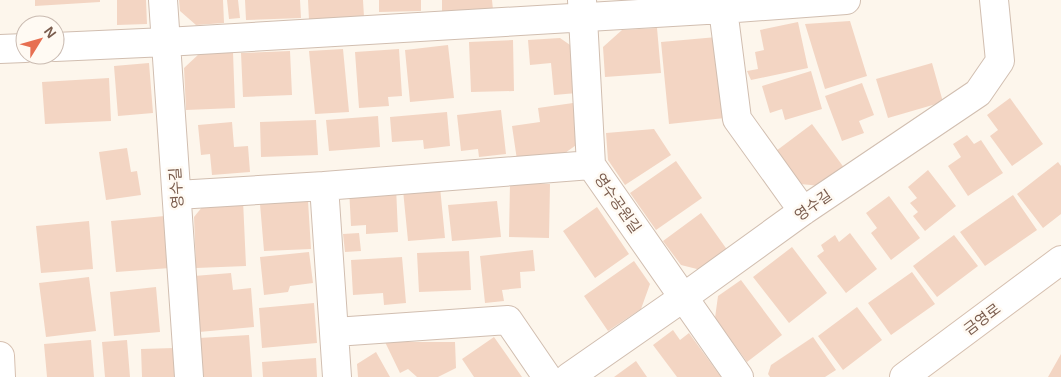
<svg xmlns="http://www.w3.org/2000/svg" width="1061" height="377" font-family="Arial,'Noto Sans KR',sans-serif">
<rect width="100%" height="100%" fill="#fdf6ec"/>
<path fill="#f3d5c3" d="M35 0H100V2L35 6Z
M117 0H146L147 24 117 25Z
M179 0H223L224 23 196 25 180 11Z
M227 0H238L240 18 229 19Z
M245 0H300L301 18 246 20Z
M308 0H363L364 17 309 20Z
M379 0H421V11L379 12Z
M442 0H492L493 10 442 12Z
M850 21 867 76 825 89 805 24Z
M798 22 808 68 751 80 747 71 758 69 755 52 764 50 760 30Z
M657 28 661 73 605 77 603 47 622 30Z
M717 37 725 118 669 124 661 42Z
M560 38 573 47 577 93 554 95 551 63 530 65 528 40Z
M513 40 514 91 471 92 469 42Z
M448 45 454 98 410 102 405 50Z
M343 49 349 112 315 114 309 51Z
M399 49 402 96 388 97 389 106 359 108 355 52Z
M290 51 292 95 243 97 241 53Z
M233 52 235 108 186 110 184 68 200 53Z
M149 63 153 113 118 116 114 66Z
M932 63 943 102 888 118 876 79Z
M811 71 822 109 785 120 782 109 770 113 762 86Z
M109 78 111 121 45 124 42 82Z
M862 83 874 115 859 121 864 133 842 141 825 96Z
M1010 98 1043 144 1012 166 990 136 998 130 987 115Z
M573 103 579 143 565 153 517 160 512 126 540 122 538 108Z
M501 110 506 154 479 157 478 149 461 151 457 115Z
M447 112 450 146 424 149 423 140 392 142 390 117Z
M378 116 380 147 329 151 326 120Z
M316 120 318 155 261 157 260 122Z
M232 122 234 147 248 146 250 172 212 175 210 154 201 155 198 125Z
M812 124 845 169 821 186 800 184 776 151Z
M654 129 671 155 625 185 608 160 606 133Z
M967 135 974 144 981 140 1003 173 968 196 948 166 961 157 953 144Z
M127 148 131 172 137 171 141 195 106 200 99 152Z
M676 161 702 198 656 230 630 193Z
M1058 162 1061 166V214L1043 228 1017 194Z
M928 170 956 206 925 231 913 216 918 212 910 203 917 198 908 187Z
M510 183 550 184 549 238 509 237Z
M396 187 398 232 366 234V225L351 226 349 188Z
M440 187 445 238 408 241 403 190Z
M1013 195 1037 230 985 266 960 232Z
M889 196 920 238 891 260 871 233 877 228 866 213Z
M243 200 246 266 196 268 194 217 207 201Z
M308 201 311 249 264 251 260 204Z
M497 201 501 237 452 241 448 205Z
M597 207 629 254 595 278 563 231Z
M701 213 728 251 701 270 681 265 663 241Z
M165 216 170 268 116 272 111 221Z
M89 221 93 269 41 273 36 226Z
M359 233 361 251 345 252 343 234Z
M850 233 877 269 846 293 817 256 824 251 821 245 835 235 839 242Z
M954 235 978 266 937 297 913 266Z
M792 247 827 293 789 323 753 277Z
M533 250 535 271 520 272 521 288 502 290 504 301 485 303 480 256Z
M469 251 471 290 419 292 417 253Z
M309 252 313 283 290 286 288 292 264 295 260 257Z
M402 257 406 303 384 305 383 293 353 295 351 260Z
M634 261 650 284 641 309 608 331 584 296Z
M912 272 935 304 891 335 868 303Z
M231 273 233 290 251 288 254 327 199 332 194 276Z
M89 277 96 331 46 337 39 283Z
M741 280 782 335 747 362 715 318 718 296Z
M156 287 160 332 114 336 110 292Z
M314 303 317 343 262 348 259 308Z
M857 307 882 340 843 370 818 336Z
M673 330 680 340 689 333 721 377H677L653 345Z
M249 335 252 377H202L199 338Z
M494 337 522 377H474L462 359Z
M813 337 836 370 825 377H770L768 374 771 365Z
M91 340 94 377H47L44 344Z
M127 340 130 377H105L102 342Z
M385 342H455L456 368 438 377H417L408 369 400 373Z
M174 348 176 377H142L141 349Z
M376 352 390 377H358L357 364Z
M1061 354V377H1048Z
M316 358 317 377H263L262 362Z
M636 361 647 377H614Z"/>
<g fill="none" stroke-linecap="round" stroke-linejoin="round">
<defs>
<path id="street" d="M163 0 189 377
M582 0 591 165 739 377
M723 9 737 119 803 211
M55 47 166 42 723 9 846 0
M0 49 25 48
M324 186 337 377
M177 195 324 186 591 165
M335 332 508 320 547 377
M569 377 684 297 803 211 978 93 1000 61 994 0"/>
<path id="secondary" d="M0 356 1 377
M904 377 1061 260"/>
</defs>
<use href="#street" stroke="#d1beb0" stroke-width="30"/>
<use href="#secondary" stroke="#d6c0b0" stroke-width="30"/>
<use href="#street" stroke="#fff" stroke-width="28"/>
<use href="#secondary" stroke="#fff" stroke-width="28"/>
</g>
<g text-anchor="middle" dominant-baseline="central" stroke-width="5" stroke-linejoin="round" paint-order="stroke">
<g font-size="15" fill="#7a5c4d" stroke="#fffaf3">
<text transform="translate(176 188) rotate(-94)">영수길</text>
<text transform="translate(618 203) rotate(55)">영수공원길</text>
<text transform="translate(813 205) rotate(-35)">영수길</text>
<text transform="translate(982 319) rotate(-37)">금영로</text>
</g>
</g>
<g transform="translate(40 40) rotate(53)"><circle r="24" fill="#fffaf3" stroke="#cabbb1"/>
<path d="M0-4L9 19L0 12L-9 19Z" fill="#e76f51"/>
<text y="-8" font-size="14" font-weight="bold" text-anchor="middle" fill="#7a5c4d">N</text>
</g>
</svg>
